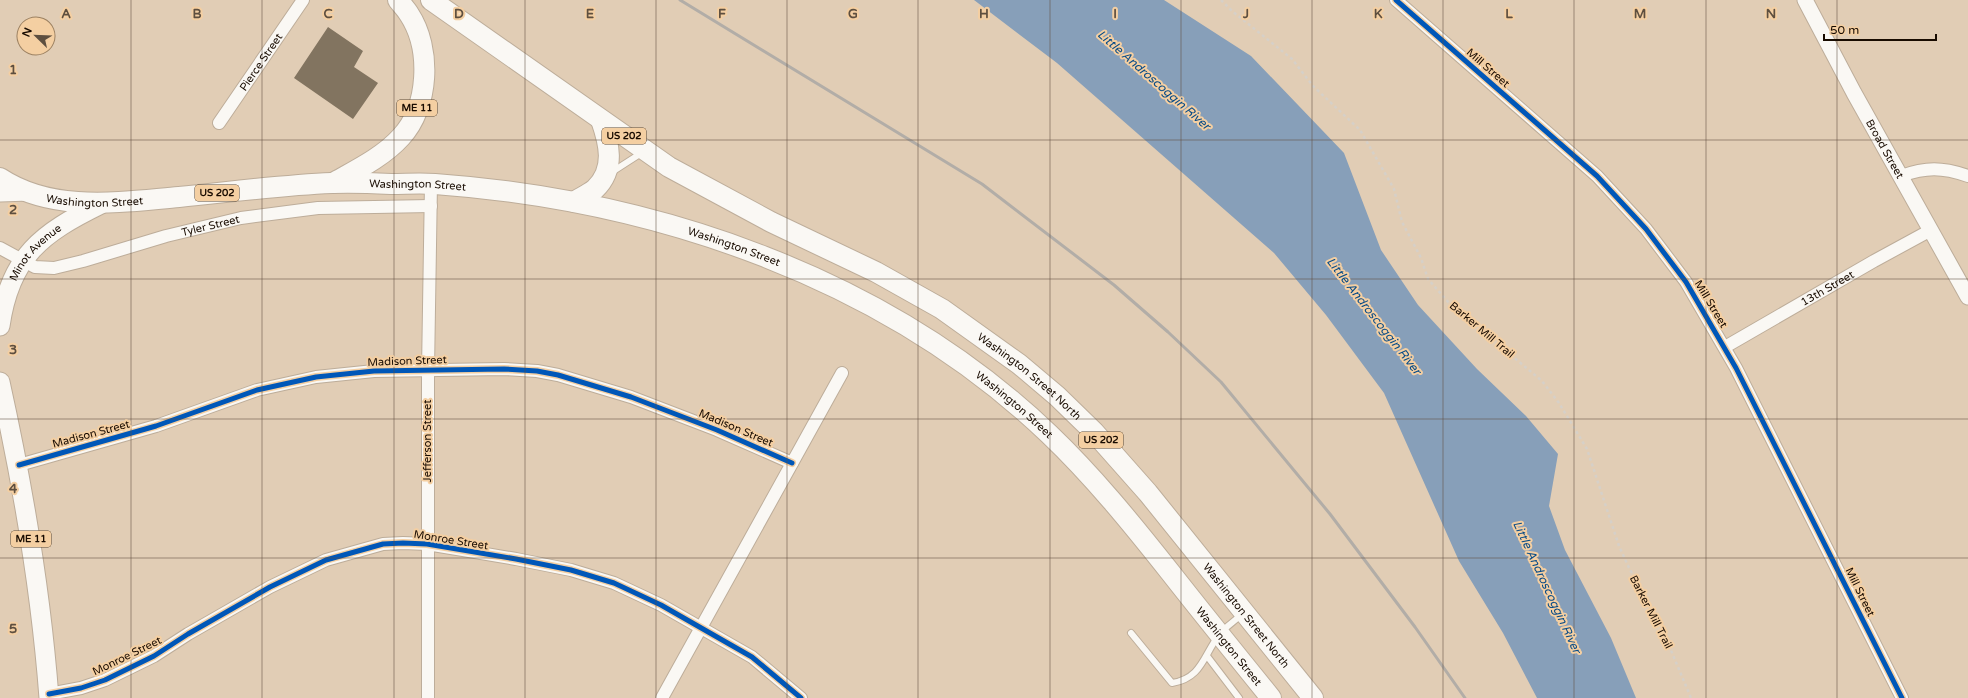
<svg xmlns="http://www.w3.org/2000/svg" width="1968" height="698" font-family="'Varela Round',sans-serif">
<rect width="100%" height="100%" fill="#e1cdb5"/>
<path fill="#879fb9" d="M974 0H1164L1251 56 1344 153 1381 250 1418 305 1477 369 1526 416 1558 454 1549 506 1565 550 1611 638 1636 698H1537L1503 633 1459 561 1384 393 1326 315 1274 253 1057 63Z"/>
<path fill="#827460" d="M328 27 363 51 354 67 378 83 353 119 294 78Z"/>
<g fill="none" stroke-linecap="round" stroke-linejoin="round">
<defs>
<path id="service" d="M612 172 643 152
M1131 633 1172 683C1202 678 1203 656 1219 635 1225 627 1235 621 1242 614
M1207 656 1239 698"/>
<g id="minor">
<path d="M1396 0 1597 176 1646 229 1686 282 1736 368 1902 698"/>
<path id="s1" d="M219 123 303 0"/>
<path d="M1901 176C1926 167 1942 167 1968 176"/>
<path id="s2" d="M0 248 35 267 54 268 83 261 166 236 241 218 318 208 431 206"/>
<path id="s3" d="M1725 347 1874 261 1931 230"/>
<path d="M19 465 156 426 257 390 316 377 374 371 504 369 537 371 558 375 631 397 717 430 792 463"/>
<path d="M49 694 81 688 105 680 154 656 188 634 270 587 326 560 383 544 403 543 427 544 516 559 571 570 614 583 661 605 752 657 801 698"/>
<path d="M428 698V370L431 183"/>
<path d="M662 698 842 373"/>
</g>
<g id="tertiary">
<path id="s4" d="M1805 0 1854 93 1968 297"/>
<path d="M0 194 29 193"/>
</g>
<g id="primary">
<path id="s5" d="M0 326C10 256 42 233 101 204"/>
<path d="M0 382C23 486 41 591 49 698"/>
</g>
<g id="trunk">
<path id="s6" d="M431 0 669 167 771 222 876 272 942 309 1019 364 1057 396 1094 432 1148 493 1313 698"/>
<path id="s7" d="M0 178C53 213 120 202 179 197 230 192 281 185 332 183 352 182 372 183 391 184 406 184 420 183 435 184 657 200 886 278 1049 434 1093 476 1132 524 1170 572 1203 614 1237 656 1271 698"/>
<path d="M333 183C356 170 383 157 401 137 429 107 432 49 409 14 406 9 402 5 398 0"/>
<path d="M574 202C580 198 589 194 595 189 616 169 609 143 601 120"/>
</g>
</defs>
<use href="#service" stroke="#bdad9a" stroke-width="8"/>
<use href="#minor" stroke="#bdad9a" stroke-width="14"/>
<use href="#tertiary" stroke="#bdad9a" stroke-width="17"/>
<use href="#primary" stroke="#bdad9a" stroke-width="21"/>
<use href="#trunk" stroke="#bdad9a" stroke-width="22"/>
<path stroke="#d6d0c8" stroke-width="2.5" stroke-dasharray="3 3" stroke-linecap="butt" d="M1221 0 1232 11 1292 59 1313 86 1360 130 1394 189 1402 222 1421 258 1428 279 1449 303 1542 381 1559 403 1587 449 1619 546 1630 570 1639 583 1670 648 1691 698"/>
<use href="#service" stroke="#faf8f4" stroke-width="6"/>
<use href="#minor" stroke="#faf8f4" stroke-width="12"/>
<use href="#tertiary" stroke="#faf8f4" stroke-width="15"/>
<use href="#primary" stroke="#faf8f4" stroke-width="19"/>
<use href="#trunk" stroke="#faf8f4" stroke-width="20"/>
<path stroke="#b2ada7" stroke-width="3" d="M680 0 982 184 1114 285 1168 332 1221 382 1330 514 1415 627 1465 698"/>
<defs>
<path id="cycleway" d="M1396 0 1597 176 1646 229 1686 282 1736 368 1902 698
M19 465 156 426 257 390 316 377 374 371 504 369 537 371 558 375 631 397 717 430 792 463
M49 694 81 688 105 680 154 656 188 634 270 587 326 560 383 544 403 543 427 544 516 559 571 570 614 583 661 605 752 657 801 698"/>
</defs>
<use href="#cycleway" stroke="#f4cfa2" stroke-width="8"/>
<use href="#cycleway" stroke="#0057b8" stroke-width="5"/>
</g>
<path fill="none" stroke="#5e4f3f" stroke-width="1" stroke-opacity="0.55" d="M131 0V698M262 0V698M394 0V698M525 0V698M656 0V698M787 0V698M918 0V698M1050 0V698M1181 0V698M1312 0V698M1443 0V698M1574 0V698M1706 0V698M1837 0V698M0 140H1968M0 279H1968M0 419H1968M0 558H1968"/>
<g text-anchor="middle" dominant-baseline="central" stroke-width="4" stroke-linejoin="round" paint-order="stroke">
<g fill="#f4cfa2" stroke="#5a4631" stroke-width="1">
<rect x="397" y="100" width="40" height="16" rx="3"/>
<rect x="602" y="128" width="44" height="16" rx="3"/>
<rect x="195" y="185" width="44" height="16" rx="3"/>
<rect x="1079" y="432" width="44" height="16" rx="3"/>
<rect x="11" y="531" width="40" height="16" rx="3"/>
</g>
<g font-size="10" font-weight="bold" fill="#180b00">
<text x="417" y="108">ME 11</text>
<text x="624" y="136">US 202</text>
<text x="217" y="193">US 202</text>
<text x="1101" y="440">US 202</text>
<text x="31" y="539">ME 11</text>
</g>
<g font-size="11" fill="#180b00" stroke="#f4cfa2">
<text stroke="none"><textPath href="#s1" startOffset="74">Pierce Street</textPath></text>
<text transform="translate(1488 68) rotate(41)">Mill Street</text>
<text stroke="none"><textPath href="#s4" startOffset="169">Broad Street</textPath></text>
<text stroke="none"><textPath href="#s7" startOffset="423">Washington Street</textPath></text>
<text stroke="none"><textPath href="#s7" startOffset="99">Washington Street</textPath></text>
<text stroke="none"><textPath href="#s2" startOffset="221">Tyler Street</textPath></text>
<text stroke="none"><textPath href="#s7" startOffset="747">Washington Street</textPath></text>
<text stroke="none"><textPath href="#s5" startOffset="84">Minot Avenue</textPath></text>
<text stroke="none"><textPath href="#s3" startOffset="118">13th Street</textPath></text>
<text transform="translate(1711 304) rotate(59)">Mill Street</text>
<text transform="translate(1482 330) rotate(40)">Barker Mill Trail</text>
<text transform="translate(407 361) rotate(-2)">Madison Street</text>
<text stroke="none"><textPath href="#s6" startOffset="709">Washington Street North</textPath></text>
<text stroke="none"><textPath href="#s7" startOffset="1071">Washington Street</textPath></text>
<text transform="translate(736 428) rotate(23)">Madison Street</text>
<text transform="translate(91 434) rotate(-15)">Madison Street</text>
<text transform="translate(427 441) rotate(-90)">Jefferson Street</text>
<text transform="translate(451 540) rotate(9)">Monroe Street</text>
<text transform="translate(1860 592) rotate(64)">Mill Street</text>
<text transform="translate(1651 612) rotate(63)">Barker Mill Trail</text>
<text stroke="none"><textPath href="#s6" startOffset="1033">Washington Street North</textPath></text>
<text stroke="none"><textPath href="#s7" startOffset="1395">Washington Street</textPath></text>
<text transform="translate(127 656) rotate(-26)">Monroe Street</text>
</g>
<g font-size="12" font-style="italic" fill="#074b87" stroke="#f4cfa2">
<text transform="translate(1154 80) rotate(41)">Little Androscoggin River</text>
<text transform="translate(1374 316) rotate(52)">Little Androscoggin River</text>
<text transform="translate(1547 587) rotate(65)">Little Androscoggin River</text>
</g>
</g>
<g font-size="13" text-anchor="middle" font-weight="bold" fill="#5e4f3f" stroke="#f4cfa2" stroke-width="4" stroke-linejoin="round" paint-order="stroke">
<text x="66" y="18">A</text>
<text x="197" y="18">B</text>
<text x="328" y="18">C</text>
<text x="459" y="18">D</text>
<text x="590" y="18">E</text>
<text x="722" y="18">F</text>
<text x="853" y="18">G</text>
<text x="984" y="18">H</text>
<text x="1115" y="18">I</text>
<text x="1246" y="18">J</text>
<text x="1378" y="18">K</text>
<text x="1509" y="18">L</text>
<text x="1640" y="18">M</text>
<text x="1771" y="18">N</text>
<text x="13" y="74">1</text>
<text x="13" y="214">2</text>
<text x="13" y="354">3</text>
<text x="13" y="493">4</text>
<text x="13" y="633">5</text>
</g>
<g transform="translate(36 36) rotate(293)"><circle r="19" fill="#f4cfa2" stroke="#9c8161"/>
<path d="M0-3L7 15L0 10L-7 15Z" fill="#5e4f3f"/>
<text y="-6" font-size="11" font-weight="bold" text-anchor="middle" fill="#180b00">N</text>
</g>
<path d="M1824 34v6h112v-6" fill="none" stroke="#180b00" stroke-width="2"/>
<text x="1830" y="34" font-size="12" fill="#180b00" stroke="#f4cfa2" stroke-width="3" paint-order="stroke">50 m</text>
</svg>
